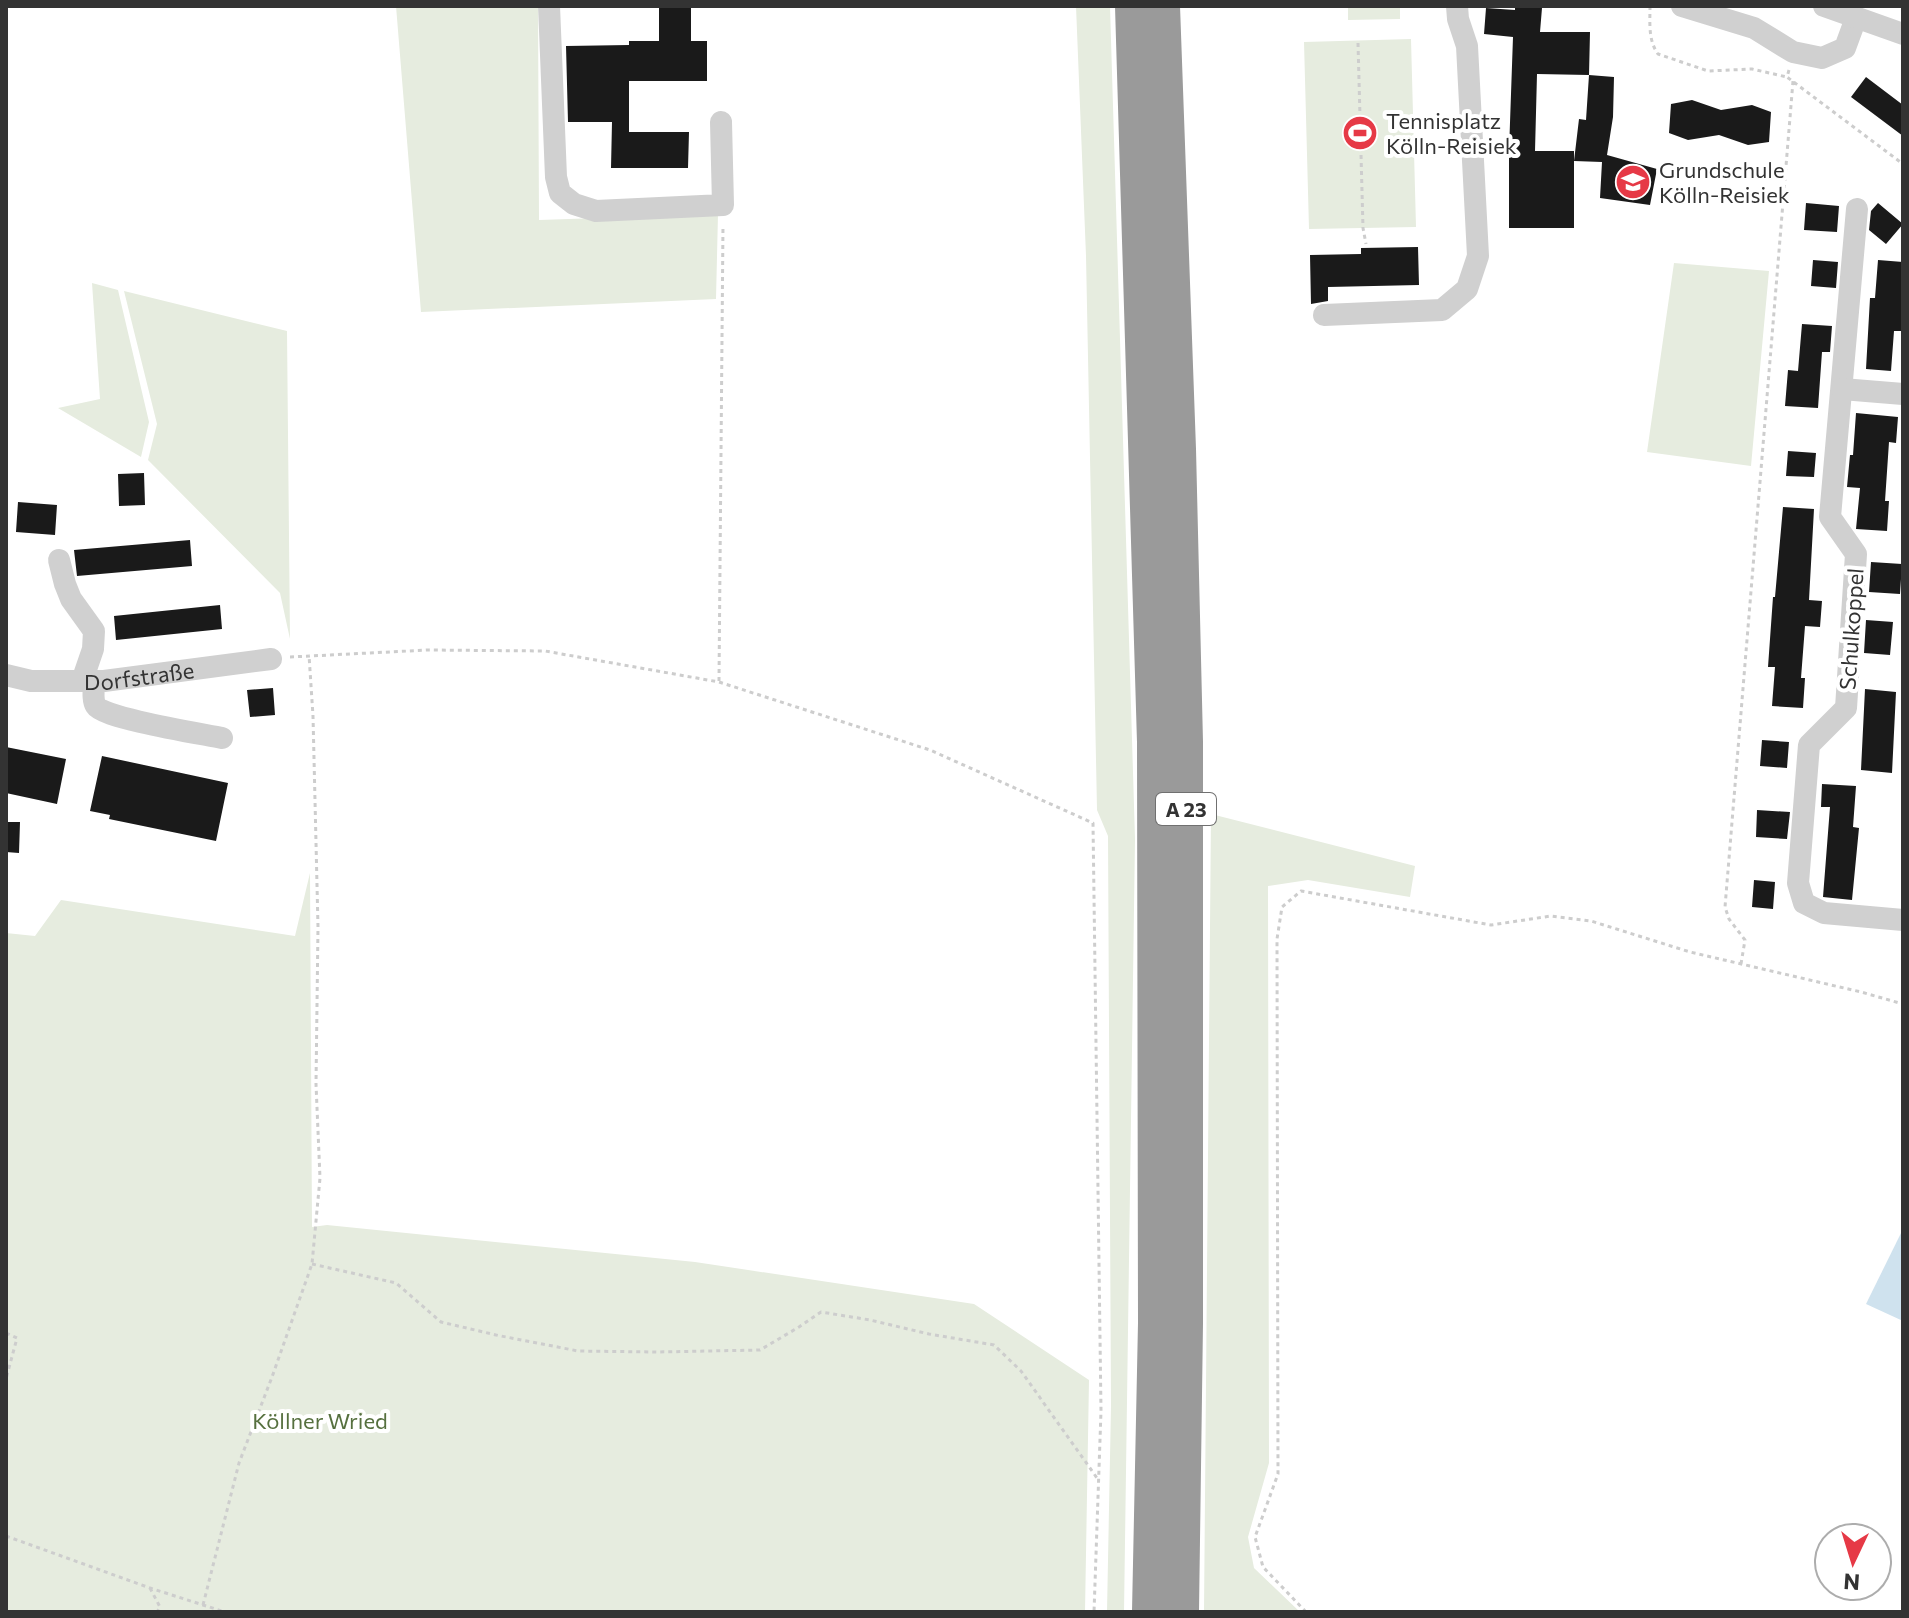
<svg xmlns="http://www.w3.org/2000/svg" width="1909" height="1618" font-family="Commissioner,sans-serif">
<rect width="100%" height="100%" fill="#fff"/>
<path fill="#e6ecdf" d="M396 6H538L539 220 718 214 716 299 421 312Z
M1076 6H1110L1135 839 1124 1612H1107L1111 1406 1108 836 1097 810 1086 256Z
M1348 6H1400V19L1348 20Z
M1411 39 1416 227 1309 229 1304 42Z
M1674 263 1769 271 1751 466 1647 452Z
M92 283 118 290 149 422 141 457 58 408 100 399Z
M124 291 287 331 290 639 280 593 148 460 157 424Z
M1211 814 1415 866 1410 897 1308 880 1268 886 1269 1463 1248 1537 1254 1568 1300 1612H1204Z
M310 873 312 1227 327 1225 695 1262 974 1304 1089 1380 1085 1612H6V933L35 936 61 900 295 936Z"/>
<path fill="#cfe2ee" d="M1903 1229V1321L1866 1304Z"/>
<path fill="#1a1a1a" d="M659 6H691V41H707V81H629V132H689L688 168H611L612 122H568L566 46 629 45V41H659Z
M1515 6 1542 8 1540 32H1590L1589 75 1537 74 1535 151H1574V228H1509V151L1513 37 1484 34 1486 8 1515 10Z
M1589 75 1614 77 1613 117 1607 155 1657 169 1650 205 1600 198 1602 162 1574 161 1579 119 1586 120Z
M1866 77 1903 105V136L1851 97Z
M1692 100 1721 110 1752 105 1771 112 1769 142 1748 145 1719 135 1688 140 1669 133 1671 104Z
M1806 203 1839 206 1837 232 1804 230Z
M1878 203 1903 224 1886 244 1869 230 1871 211Z
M1418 247 1419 285 1328 287V301L1311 304 1310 255 1361 254V248Z
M1813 260 1838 262 1836 288 1811 286Z
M1878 260 1903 262 1901 331H1894L1891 371 1866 369 1870 298H1875Z
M1802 324 1832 326 1830 352H1822L1818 408 1785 406 1788 370 1798 371Z
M1856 413 1898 417 1896 443 1889 442 1885 501H1889L1887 531 1856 529 1860 488 1847 487 1850 455H1853Z
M1788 451 1816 453 1814 477 1786 476Z
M144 473 145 505 119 506 118 474Z
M18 502 57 505 55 535 16 532Z
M1783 507 1814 509 1809 600 1822 601 1820 627 1805 626 1801 678H1805L1803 708 1772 706 1775 667H1768L1773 597H1775Z
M190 540 192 566 77 576 74 550Z
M1871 562 1902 564 1900 594 1869 592Z
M220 605 222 629 116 640 114 616Z
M1866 620 1893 622 1890 655 1864 653Z
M273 688 275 715 250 717 247 690Z
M1865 689 1896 692 1892 773 1861 770Z
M1762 740 1789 742 1787 768 1760 766Z
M6 747 66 759 57 804 6 793Z
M102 756 228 783 216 841 109 819 110 815 90 811Z
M1822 784 1856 786 1853 827 1859 828 1852 900 1823 897 1830 807H1821Z
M1757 810 1790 812 1787 839 1756 837Z
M6 822H20L19 853 6 852Z
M1754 880 1775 882 1773 909 1752 907Z"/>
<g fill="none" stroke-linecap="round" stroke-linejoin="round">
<path stroke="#cdcdcd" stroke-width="3" stroke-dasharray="4 4" stroke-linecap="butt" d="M1650 6C1650 23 1648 40 1658 54L1708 71 1752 69 1787 77
M1358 43 1363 228 1366 244
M1789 70 1787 77 1903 164
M290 657 428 650 545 651 719 682 930 750 1093 823 1101 1411 1094 1612
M719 681 723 225
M1741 964 1745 940 1729 919 1725 907 1793 81
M312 1264 396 1283 441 1322 496 1335 578 1351 657 1352 760 1350 799 1327 821 1312 870 1320 929 1334 994 1345 1021 1371 1097 1478
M6 1333 17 1338 6 1379
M6 1536 150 1588 225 1612
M150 1588 160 1607 157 1612
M203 1605 239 1463 272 1377 312 1264 320 1178 316 1084 318 927 313 716 309 655
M1306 1612 1263 1567 1255 1537 1278 1474 1277 939 1282 907 1301 891 1491 925 1551 916 1591 921 1690 952 1861 992 1903 1004"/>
<g stroke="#d0d0d0" stroke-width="22">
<path d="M549 6 556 177 560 193 574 204 596 211 723 205 721 122"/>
<path d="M1682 6 1754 28 1793 52 1822 58 1845 48 1856 18"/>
<path d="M1824 6 1903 34"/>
<path d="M1857 209 1830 517 1856 554 1846 708 1809 745 1798 883 1804 903 1824 913 1903 920"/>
<path d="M1324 315 1442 310 1467 289 1478 256 1467 46 1458 19 1457 6"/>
<path d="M1842 389 1903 394"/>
<path d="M59 560 65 584 71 599 94 631 93 649 82 681"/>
<path id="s1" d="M6 675 31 681H104L271 659"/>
<path d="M94 681C94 688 92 700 96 706 103 718 203 734 222 738"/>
</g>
<path stroke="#9a9a9a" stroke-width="34" d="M1132 6 1154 742 1155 1323 1149 1612
M1163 6 1179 449 1186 742V1323L1182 1612"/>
</g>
<defs>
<symbol id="stadium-disc" viewBox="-11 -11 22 22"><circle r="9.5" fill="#e63946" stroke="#fff"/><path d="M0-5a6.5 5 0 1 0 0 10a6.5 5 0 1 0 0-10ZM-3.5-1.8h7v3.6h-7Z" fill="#fff"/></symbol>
<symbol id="school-disc" viewBox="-11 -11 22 22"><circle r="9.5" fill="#e63946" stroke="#fff"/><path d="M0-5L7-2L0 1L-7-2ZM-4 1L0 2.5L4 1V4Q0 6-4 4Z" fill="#fff"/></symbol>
</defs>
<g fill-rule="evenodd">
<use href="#stadium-disc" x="1340" y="113" width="40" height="40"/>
<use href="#school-disc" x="1613" y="162" width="40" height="40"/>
</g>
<g text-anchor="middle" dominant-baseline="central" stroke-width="8" stroke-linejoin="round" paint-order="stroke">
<rect fill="#fff" stroke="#707070" stroke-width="2" x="1156" y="793" width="60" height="32" rx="6"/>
<g font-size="20" font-weight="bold" fill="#333">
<text x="1186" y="809">A 23</text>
</g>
<g font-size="22" fill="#333" stroke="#fff" text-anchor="start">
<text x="1386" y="120">Tennisplatz<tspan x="1386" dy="25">Kölln-Reisiek</tspan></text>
<text x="1659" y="169">Grundschule<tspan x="1659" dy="25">Kölln-Reisiek</tspan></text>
</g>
<g font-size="22" fill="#333" stroke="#fff">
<text transform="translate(1851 629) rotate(-86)">Schulkoppel</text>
<text stroke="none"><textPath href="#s1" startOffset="134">Dorfstraße</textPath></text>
</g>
<g font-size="22" fill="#56703f" stroke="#fff">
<text x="320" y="1420">Köllner Wried</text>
</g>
</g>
<rect width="1909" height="1618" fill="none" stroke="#333333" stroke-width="16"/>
<g transform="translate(1853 1562) rotate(184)"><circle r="38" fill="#ffffff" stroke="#adadad" stroke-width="2"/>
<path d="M0-6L14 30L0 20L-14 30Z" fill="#e63946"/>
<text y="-12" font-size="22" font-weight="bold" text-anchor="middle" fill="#333333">N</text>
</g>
</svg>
